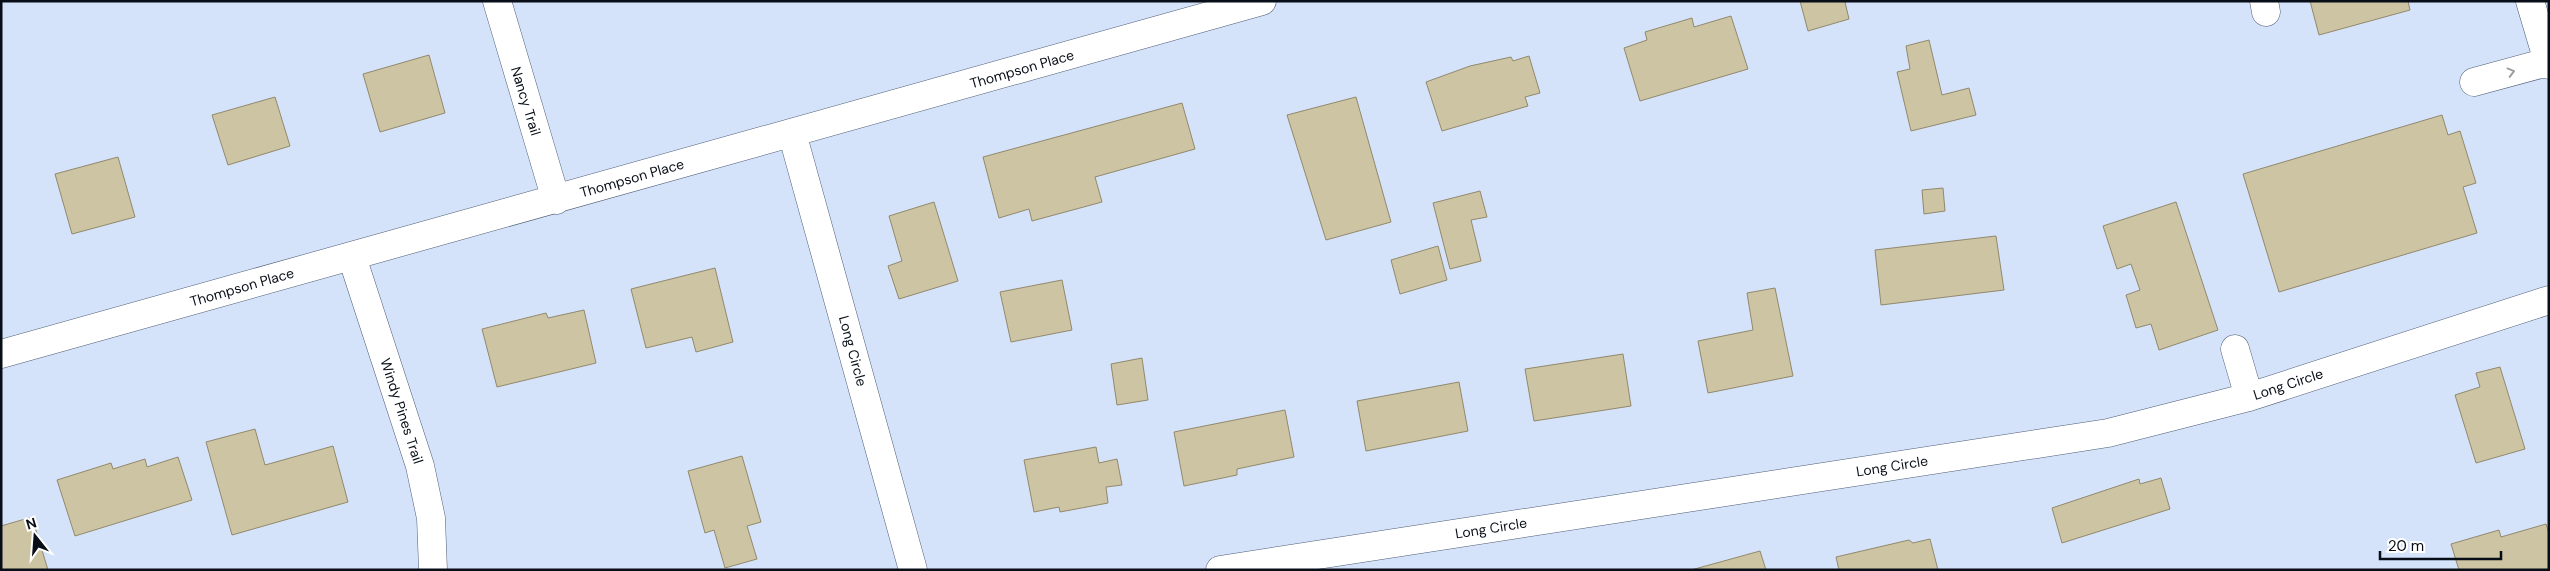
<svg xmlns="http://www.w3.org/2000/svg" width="2550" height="571" font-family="'DM Sans',sans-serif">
<rect width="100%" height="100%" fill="#d4e2fa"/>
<path fill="#cdc4a4" stroke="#92896b" d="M1800 1H1849L1845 2 1849 19 1808 31Z
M2310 1H2408L2410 10 2319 35Z
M1731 16 1748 69 1640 101 1624 48 1647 40 1645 32 1692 18 1694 27Z
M1929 40 1942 95 1969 88 1976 115 1911 131 1897 72 1910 69 1906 46Z
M429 55 445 113 380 132 363 74Z
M1529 56 1540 93 1525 97 1528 106 1442 131 1426 82 1470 66 1511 57 1513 61Z
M275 97 290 146 228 165 212 115Z
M1356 97 1391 222 1326 240 1287 115Z
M1182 103 1195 149 1095 177 1102 202 1032 221 1029 209 999 218 983 157Z
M2442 115 2448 135 2460 131 2476 183 2463 187 2477 233 2279 292 2243 174Z
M118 157 135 217 72 234 55 174Z
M1943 188 1945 211 1924 214 1922 190Z
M1480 191 1487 217 1471 220 1481 261 1450 269 1433 203Z
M934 202 958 281 899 299 888 266 902 261 889 216Z
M2176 202 2218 330 2159 350 2151 324 2136 328 2126 295 2140 290 2131 264 2117 269 2103 226Z
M1996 236 2004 290 1881 305 1875 250Z
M1438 246 1447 280 1400 294 1391 260Z
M715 268 733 342 696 352 692 337 646 348 631 289Z
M1062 280 1072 330 1011 342 1000 292Z
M1775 288 1793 376 1708 393 1698 341 1753 330 1747 293Z
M584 310 596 363 497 387 482 329 546 313 548 318Z
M1623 354 1631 406 1534 421 1525 369Z
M1142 358 1148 400 1117 405 1111 364Z
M2500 367 2525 449 2476 463 2455 395 2480 387 2476 373Z
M1459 382 1468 431 1366 451 1357 401Z
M1285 410 1294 457 1237 469V475L1184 486 1174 432Z
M255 429 265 465 333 446 348 502 232 535 206 442Z
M1096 447 1099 463 1117 459 1122 485 1106 487 1108 503 1060 512 1059 507 1034 512 1024 460Z
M742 456 761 522 747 526 757 559 725 568 714 530 705 533 688 471Z
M178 457 192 500 75 536 57 480 111 463 113 469 145 459 147 467Z
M2161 478 2170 509 2062 543 2052 508 2139 479 2140 484Z
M32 517 48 570H1V526Z
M2546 524 2549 533V570H2459L2451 544 2499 530 2501 537Z
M1930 539 1938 570H1839L1836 557 1909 540 1913 543Z
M1760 551 1766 570H1691Z"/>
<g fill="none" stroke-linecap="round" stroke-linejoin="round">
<defs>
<path id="minor" d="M497 1 556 200
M2264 1 2266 12
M2530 1 2549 65
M2474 82 2548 62
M792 133 913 570
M352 257 420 466 431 518 433 570
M2235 349 2249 397
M1 354 1262 1
M1220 570 2108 433 2249 397 2549 300"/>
</defs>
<use href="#minor" stroke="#4e5d75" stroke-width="29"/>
<use href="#minor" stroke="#fff" stroke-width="28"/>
</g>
<defs><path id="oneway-chevron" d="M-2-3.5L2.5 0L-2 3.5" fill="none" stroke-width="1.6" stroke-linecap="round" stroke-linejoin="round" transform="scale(1.25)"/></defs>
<use stroke="#9c9fa2" href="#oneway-chevron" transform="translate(2511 72) rotate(-15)"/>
<g text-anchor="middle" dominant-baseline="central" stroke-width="5" stroke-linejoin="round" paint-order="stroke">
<g font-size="14" fill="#080e17" stroke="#fff">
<text transform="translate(1022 69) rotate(-16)">Thompson Place</text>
<text transform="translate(526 101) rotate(73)">Nancy Trail</text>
<text transform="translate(632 178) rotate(-16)">Thompson Place</text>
<text transform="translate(242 287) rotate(-16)">Thompson Place</text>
<text transform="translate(853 351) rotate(75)">Long Circle</text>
<text transform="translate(2288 384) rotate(-18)">Long Circle</text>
<text transform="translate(402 411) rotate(72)">Windy Pines Trail</text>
<text transform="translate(1892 466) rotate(-9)">Long Circle</text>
<text transform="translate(1491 528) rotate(-9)">Long Circle</text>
</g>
</g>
<rect width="2550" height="571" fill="none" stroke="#080e17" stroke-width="5"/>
<g transform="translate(35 536) rotate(343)" stroke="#ffffff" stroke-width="4" paint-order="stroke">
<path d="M0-4L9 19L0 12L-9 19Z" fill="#080e17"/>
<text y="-8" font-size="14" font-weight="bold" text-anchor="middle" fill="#080e17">N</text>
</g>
<path d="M2380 551v8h121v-8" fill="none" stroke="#080e17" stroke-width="2.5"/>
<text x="2388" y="551" font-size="15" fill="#080e17" stroke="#ffffff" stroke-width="4" paint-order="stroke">20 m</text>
</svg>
